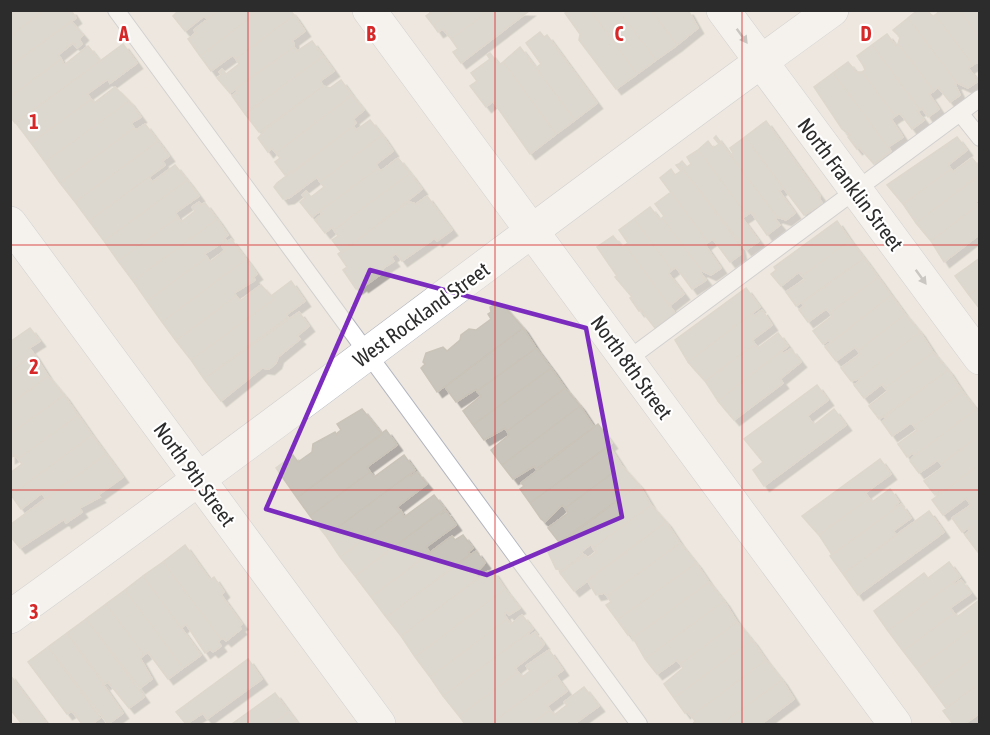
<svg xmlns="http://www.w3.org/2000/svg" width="990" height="735" font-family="'Asap Condensed',sans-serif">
<defs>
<filter id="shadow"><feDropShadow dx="5.5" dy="5.5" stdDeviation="0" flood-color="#0004"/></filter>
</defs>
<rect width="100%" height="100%" fill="#ede7df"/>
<path fill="#c9c5bd" stroke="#c9c3b8" stroke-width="1.5" filter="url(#shadow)" d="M10 10H44L10 36Z
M44 10H71L76 18 10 66V36Z
M179 10H219L207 19 204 16 185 31 173 16Z
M219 10H260L200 56 188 39 196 33 194 30Z
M260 10H290L294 15 236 59 233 55 211 71 200 56Z
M429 10H453L433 25 426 16 430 13Z
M453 10H490L451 39 443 29 438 32 433 25Z
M490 10 529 11 461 63 453 52 458 49 451 39Z
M568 10H590L637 74 616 89 579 40 580 34 565 13Z
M590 10 619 11 656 60 637 74Z
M651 10H688L698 28 677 45Z
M651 10 677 45 656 60 619 11Z
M918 10H927L933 17 935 15 973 65 968 68 978 81 968 88 957 83 908 18Z
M936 10H959L980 39V65L977 62 973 65 935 15 938 13Z
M959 10H980V39Z
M294 15 305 31 293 40 294 47 230 93 217 78 222 75 219 72 222 69 226 74 239 64 236 59Z
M908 18 957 83 955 84 960 95 950 102 938 87 934 91 898 44 900 37 893 30Z
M71 21 83 35 79 39 82 44 77 48 73 43 58 55 61 59 10 97V66Z
M540 32 544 37 547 35 597 103 575 120 536 68 541 64 526 43Z
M887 34 895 45 898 44 934 91 929 94 939 109 928 117 922 108 920 110 872 45Z
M312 41 323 56 245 114 232 96 238 91 236 88 294 47 297 51Z
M123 44 137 63 110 83 108 79 87 94 91 99 31 143 16 123Z
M872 45 920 110 917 111 924 120 912 129 900 113 895 116 862 72 865 70 863 65 857 56Z
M88 46 100 61 15 123 10 116V97L61 59 64 65Z
M520 47 575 120 556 134 503 62Z
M490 53 499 65 503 62 556 134 530 154 493 101 486 107 470 86 477 81 471 73 490 59 487 55Z
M323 56 334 71 320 81 323 86 259 132 245 114Z
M848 62 856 72H862L895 116 891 119 903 137 888 147 833 73Z
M833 73 891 151 874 164 859 147 857 149 848 137 850 135 842 129 814 87Z
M341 80 352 95 276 153 272 148 268 152 258 138 266 129 323 86 330 88Z
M115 87 129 101 45 162 31 143 91 99 94 103Z
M352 95 364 110 353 119 356 123 353 126 292 173 291 171 285 175 275 162 280 158 276 153Z
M129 101 141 117 131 123 134 128 60 183 45 162Z
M370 120 382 135 320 182 317 177 289 198 283 199 274 187 277 183 353 126 356 130Z
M766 121 820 196 819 198 822 203 804 215 745 137Z
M145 124 158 141 75 202 60 183 134 128 136 130Z
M382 135 393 151 376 164 378 168 312 217 300 202 305 198 302 195 306 191 311 197 324 187 320 182Z
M716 136 777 217 775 219 780 225 767 235 751 212 747 215 698 150 708 141 713 148 719 144 714 138Z
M745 137 783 188 779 191 795 213 786 220 777 217 730 155 733 153 730 148Z
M957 137 967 150 948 165 951 169 903 204 887 185Z
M158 141 169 156 162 161 165 165 89 221 75 202Z
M698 150 747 215 742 218 759 241 746 250 679 164 682 161 687 167 691 164 687 157Z
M398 158 410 173 334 230 332 227 325 233 315 220 322 214 320 211 378 168 381 171Z
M972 158 980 168V175L916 223 903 204 951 169 953 172Z
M679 164 739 244 741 254 730 262 713 239 708 242 660 178 671 169 675 175 681 171 676 165Z
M175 165 187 180 104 241 89 221 149 177 152 182Z
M410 173 422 189 342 253 332 240 338 236 334 230Z
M978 176 980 199 975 202 978 205 931 241 916 223Z
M187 180 199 196 175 213 178 217 118 261 104 241Z
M671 192 708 242 705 245 721 268 711 275 702 271 662 218 664 216 655 204Z
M427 196 452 230 437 241 435 238 402 261 396 253 391 257 394 261 382 269 384 272 363 287 362 285 356 289 343 270 347 267 338 254 409 202 416 204Z
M199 202 201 205 205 203 217 219 133 281 118 261 178 217 181 222 195 211 192 207Z
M978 205 980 234 944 262 931 241Z
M650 207 660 220 662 218 702 271 700 272 706 280 692 289 676 267 672 270 634 219Z
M217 219 228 235 224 238 226 240 204 254 207 257 147 301 133 281Z
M634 219 672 270 668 273 684 294 669 306 625 245 628 243 619 230Z
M837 221 850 240 802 276 799 272 781 286 771 274 776 270 774 267Z
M613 236 622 247 625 245 675 313 655 328 641 310 639 311 630 298 632 297 615 277 617 276 597 247Z
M231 239 246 259 162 322 147 301 207 257 210 262 225 250 222 246Z
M850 240 864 258 796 306 786 292 805 279 802 276Z
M864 258 878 277 830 313 826 309 808 322 799 310 804 306 802 303Z
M980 258V287L969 295 955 276Z
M246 259 257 274 253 277 255 280 234 293 236 296 176 341 162 322Z
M878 277 891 295 831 343 829 340 823 344 813 331 832 316 830 313Z
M291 281 305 301 286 315 288 317 204 379 191 360 274 299 271 296Z
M261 285 274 299 191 360 176 341 236 296 240 301Z
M980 287V309L969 295Z
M746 288 760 307 688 362 675 340Z
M891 295 905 314 858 351 855 347 836 361 825 347Z
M495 304 499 306 502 304 523 328 437 392 421 368 425 364 423 362 426 353 443 347 447 351 460 340 461 335 469 329 476 330 491 319 488 314 491 312 490 307Z
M762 310 772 325 752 340 755 344 705 381 688 362 752 313 754 316Z
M299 312 309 326 297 336 300 339 278 357 276 363 269 369 262 368 221 401 204 379Z
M905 314 920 332 858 379 851 381 841 368 860 354 858 351Z
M30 328 40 341 29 348 34 354 10 372V342Z
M523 328 536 348 477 391 476 389 456 402 445 387Z
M920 332 933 352 885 388 882 384 864 398 854 385 860 381 858 379Z
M778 333 788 346 718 401 705 381 755 344 758 348Z
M536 348 551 368 473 425 463 411 481 396 477 391Z
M791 349 801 362 780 379 783 383 734 420 718 401 781 351 783 354Z
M933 352 948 370 879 419 869 406 888 391 885 388Z
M34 354 48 376 10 404V372Z
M551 368 565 388 507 431 505 428 484 440 473 425Z
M948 370 962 391 914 426 911 423 892 436 882 422 887 418 885 417Z
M48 376 64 395 10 434V404Z
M817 385 828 400 807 416 814 425 834 409 846 425 764 486 753 470 763 462 744 439Z
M565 388 580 406 502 465 491 450 509 435 507 431Z
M962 391 976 409 915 455 913 453 907 457 898 444 917 430 914 426Z
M64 395 78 415 18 459 15 455 10 458V434Z
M580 406 594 427 536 469 534 466 513 479 502 465Z
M362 409 382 434 297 498 276 468 293 455 298 462 312 452 313 444 335 432 336 434 341 430 337 424Z
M976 409 980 414V435L941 464 938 460 919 473 910 461 915 455Z
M78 415 92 435 11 495 10 473 22 464 18 459Z
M598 424 612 443 530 503 520 489 524 486 521 483Z
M386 430 397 445 367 467 370 472 310 516 297 498Z
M92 435 106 454 46 499 42 493 21 509 11 495Z
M980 435V464L942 493 940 491 935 495 924 481 943 467 941 464Z
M609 446 622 466 565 508 562 505 545 522 541 519 530 503Z
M106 454 123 477 98 495 100 497 79 508 82 512 66 523 64 519 20 548 10 536V525Z
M404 455 415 470 326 536 310 516 370 472 374 477Z
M880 459 891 474 865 493 869 498 819 535 802 516Z
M980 464V493L968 501 966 498 943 515 932 500Z
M622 466 639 485 559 542 548 528 568 513 565 508Z
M417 472 427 484 397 507 401 511 340 557 326 536 410 474 411 476Z
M639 485 651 505 593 548 591 544 581 552 583 554 562 570 556 569 548 552Z
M890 489 899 502 894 506 896 508 832 555 819 535 869 498 872 502Z
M980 493V523L970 531 968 528 962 532 952 518 971 505 968 501Z
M434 495 445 509 355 576 340 557 401 511 404 517Z
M901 504 911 518 893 531 896 535 843 574 830 556Z
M651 505 666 522 574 591 560 573 585 555 588 558 596 552 593 548Z
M446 511 456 525 426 547 430 553 371 597 355 576 439 513 441 515Z
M929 511 944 532 858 595 843 574Z
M666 522 680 543 607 596 604 593 596 595 587 580Z
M980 523V551L978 552 965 535Z
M463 535 473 548 468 552 470 554 386 617 371 597 452 536 455 540Z
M680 543 696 563 617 620 606 605 611 602 607 596Z
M185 545 210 580 214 577 224 592 221 595 242 624 239 626 241 629 226 641 223 638 221 639 163 562Z
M476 551 485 563 475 574 478 578 401 636 386 617Z
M163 562 221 639 218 642 221 646 213 652 210 649 205 653 186 624 181 628 143 576Z
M949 562 960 577 888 631 874 611 924 573 928 578Z
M696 563 709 582 633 638 630 633 628 635 617 620Z
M488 571H493L505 589 415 657 401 636Z
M143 576 201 655 183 668 125 590Z
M961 580 971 593 950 608 954 613 903 651 888 631 952 583 954 585Z
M709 582 724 601 645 659 633 638Z
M505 589 520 608 509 615 507 612 504 614 507 619 430 677 415 657Z
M125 590 183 668 168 679 148 652 144 655 106 604Z
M724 601 737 622 680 664 677 660 657 674 645 659Z
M978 601 980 623 917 669 903 651 954 613 957 617Z
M106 604 144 655 140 658 152 679 140 688 86 619Z
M522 615 533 629 443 696 430 677 507 619 511 624Z
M86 619 144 697 129 708 108 682 105 684 67 633Z
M737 622 752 640 674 698 664 684 683 668 680 664Z
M980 623V653L932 689 917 669Z
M535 632 544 644 540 649 515 668 518 672 459 716 443 696 528 633 530 636Z
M67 633 123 713 108 724 48 647Z
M752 640 766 660 691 716 687 711 685 713 674 698Z
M48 647 100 718 94 722 96 724H82L72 711 67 714 28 662Z
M549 650 563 670 490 724H465L459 716 518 672 522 677 530 671 526 666Z
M980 653V683L946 708 932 689Z
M248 659 262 679 207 719 203 713 186 724 176 712Z
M766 660 782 680 721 724H693L695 721 691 716Z
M10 675 47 724H22L10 709Z
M556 676 567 691 547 706 550 710 531 724H490Z
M782 680 794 699 761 724H721Z
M980 683V713L964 724H953L943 711Z
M584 687 599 706 574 724H531L550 710 554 715 567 705 564 702Z
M275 693 289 712 273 724H232Z
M289 712 298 724H273Z"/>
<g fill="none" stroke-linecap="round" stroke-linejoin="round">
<defs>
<path id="lane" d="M116 10 639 724
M960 113 980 138
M627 360 980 98"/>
<path id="street" d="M369 10 895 724
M723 10 980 358
M10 223 379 724
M10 617C287 418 556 209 832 10"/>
</defs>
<use href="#lane" stroke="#b2b5bf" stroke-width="18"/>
<use href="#street" stroke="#b2b5bf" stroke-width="34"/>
<use href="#lane" stroke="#fff" stroke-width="16"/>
<use href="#street" stroke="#fff" stroke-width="33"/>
</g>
<defs><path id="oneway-solid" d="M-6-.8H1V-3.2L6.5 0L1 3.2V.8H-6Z" transform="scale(1.5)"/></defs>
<g fill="#a0a0a0">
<use href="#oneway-solid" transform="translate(742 36) rotate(54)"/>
<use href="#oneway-solid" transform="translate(921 277) rotate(54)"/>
</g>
<path d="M0 0H990V735H0ZM370 270 586 328 622 517 487 575 266 509Z" fill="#ede7df" fill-opacity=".55" fill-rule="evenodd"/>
<path fill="none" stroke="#7b2cbf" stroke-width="4.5" stroke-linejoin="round" d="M370 270 586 328 622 517 487 575 266 509Z"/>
<path fill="none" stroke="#d62828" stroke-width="1.5" stroke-opacity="0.55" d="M248 10V724M495 10V724M742 10V724M10 245H980M10 490H980"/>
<g text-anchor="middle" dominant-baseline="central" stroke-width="4.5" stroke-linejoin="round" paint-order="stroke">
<g font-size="21" fill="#2c2c2c" stroke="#fff">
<text transform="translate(851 184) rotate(53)">North Franklin Street</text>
<text transform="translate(421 314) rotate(-36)">West Rockland Street</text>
<text transform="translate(632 367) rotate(54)">North 8th Street</text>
<text transform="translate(195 474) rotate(54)">North 9th Street</text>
</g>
</g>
<g font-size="20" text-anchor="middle" font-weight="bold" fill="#d62828" stroke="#fff" stroke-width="4.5" stroke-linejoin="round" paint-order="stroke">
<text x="124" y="41">A</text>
<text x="371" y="41">B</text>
<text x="619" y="41">C</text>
<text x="866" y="41">D</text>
<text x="34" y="129">1</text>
<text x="34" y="374">2</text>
<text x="34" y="619">3</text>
</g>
<rect width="990" height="735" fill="none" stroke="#2c2c2c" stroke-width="24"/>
</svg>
